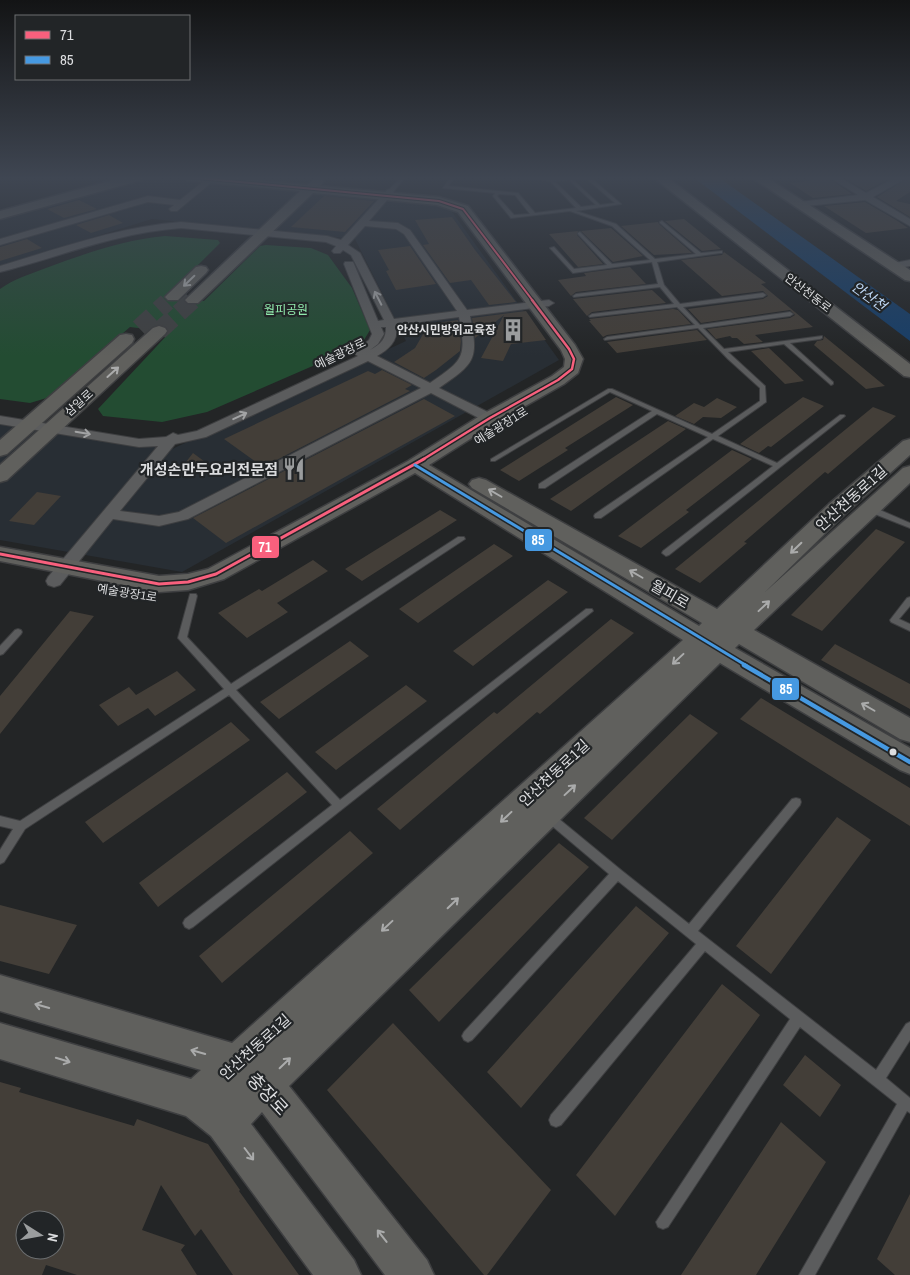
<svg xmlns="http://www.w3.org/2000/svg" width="910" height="1275" font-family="'Archivo Narrow','Noto Sans KR',sans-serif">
<rect width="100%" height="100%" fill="#232526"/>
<path fill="#282e34" d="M144 177 447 205 559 360 182 572 0 540V421L172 449 406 341 355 239 152 219 0 266V218Z"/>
<path fill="#234c32" d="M165 236 218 240 220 243 166 297 204 301 260 246 266 245 311 248 328 255 352 288 370 330 361 345 207 412 162 422 103 416 98 409 170 332 130 327 50 397 30 403 0 399V289C14 279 30 274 46 268 84 254 123 240 165 236Z"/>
<path fill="#173e68" d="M693 177H718L910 314V341Z"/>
<path fill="#433e38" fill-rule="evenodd" d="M804 177H827L852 194 813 198 790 183 810 181Z
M843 177H892L866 191Z
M910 177V192L896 201 910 204V217L877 197Z
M324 196H326L374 201 345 232 291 227Z
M79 200 97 209 64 218 47 209Z
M865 202 896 220 908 228 866 233 824 206Z
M109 215 123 223 91 233 76 225Z
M452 217 475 250 516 302 489 305 471 280 450 283 423 245 429 244 415 220Z
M684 219 721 249 702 251 665 221Z
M658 222 659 224 692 253 654 255 621 226Z
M611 228 643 256 613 262 581 231Z
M578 231 577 235 603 264 578 267 549 234Z
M27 239 42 248 0 261V247Z
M410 246 436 284 396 290 386 271 389 270 378 250Z
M724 252 766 283 761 284 813 327 755 335 763 342 744 344 737 338H732L730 336 716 339 707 329 790 318 795 315 790 310 701 323 688 309 763 299 768 296 763 291 722 296 681 260 722 255Z
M630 267 646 284 576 292 571 296 558 280 586 276 584 273Z
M652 290 666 303 592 312 587 316 573 299Z
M673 309 678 310 691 324 607 335 603 337 589 321H591L589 319Z
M526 311 546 340 511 344 503 361 481 358 504 315 475 338 472 318Z
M458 320 461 341 460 351 436 370 424 378 394 362 415 348 429 324Z
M697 330 707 340 617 353 607 342Z
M824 336 885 386 866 389 814 345 817 341 823 340Z
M769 348 804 381 785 384 751 351Z
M382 370 412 385 405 389 410 391 263 467 224 439 368 371 375 374Z
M616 397 633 405 565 448 568 450 519 481 500 470Z
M803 397 824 406 771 447 768 446 759 453 740 444Z
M717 398 737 407 721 418 703 417 694 424 675 416 694 403 704 407Z
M424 399 455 416 226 543 193 518Z
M873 407 896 416 828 474 825 472 744 542 747 543 700 583 675 569Z
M668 421 686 429 571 511 550 499Z
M732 450 752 459 686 510 689 512 641 548 618 536Z
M193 453 212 467 198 474 179 471Z
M37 492 61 496 34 525 9 521Z
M440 510 457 520 362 581 345 569Z
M876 529 905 542 822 631 791 615Z
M494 544 513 556 418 623 399 609Z
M313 560 328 571 277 603 288 612 247 638 218 613 259 589 262 591Z
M548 580 568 592 473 666 453 651Z
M70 611 94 616 0 734V696Z
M611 619 634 633 540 714 537 712 400 830 377 809 494 712 497 714Z
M350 641 369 656 279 719 260 702Z
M835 644 910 684V709L821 660Z
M177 671 196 690 155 716 148 708 118 726 99 705 129 687 136 695Z
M406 685 427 701 336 770 315 752Z
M761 698 910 788V826L740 719Z
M690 714 718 733 612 840 584 818Z
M231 722 250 740 103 843 85 822Z
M287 772 307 792 158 907 139 883Z
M837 817 871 840 771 974 736 946Z
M350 831 373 853 222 983 199 956Z
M559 843 589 867 439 1022 409 990Z
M0 905 77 925 49 974 0 961Z
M636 906 669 933 521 1108 487 1072Z
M722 984 760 1015 615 1216 576 1175Z
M393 1023 551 1190 487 1275H484L327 1090Z
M805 1055 841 1085 820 1117 783 1085Z
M0 1082 21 1088 19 1092 134 1126 137 1119 208 1144 240 1190 239 1191 299 1275H233L201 1229 195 1236 161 1185 142 1230 185 1245 181 1250 197 1275H77L46 1265 42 1275H0ZM25 1220H55V1250H25Z
M781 1122 826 1162 756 1275H681Z
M910 1194V1275H895L877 1259Z"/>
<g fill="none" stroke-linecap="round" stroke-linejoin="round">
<path stroke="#3f4142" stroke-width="18" stroke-dasharray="18 9" stroke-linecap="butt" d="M139 328 167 302
M159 331 193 300"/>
<defs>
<path id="lane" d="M401 177H406L392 193H388V191Z
M451 177H455L448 186 518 193 535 213 576 208 550 181 520 177 551 179 592 177 591 178 621 204 576 211 616 224 655 259 696 254 660 223V222L662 221 701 253 722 251V253H720L657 262 664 285 680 304 763 293 766 295 763 297 683 307 700 325 790 312 793 314 790 316 703 328 724 349 822 336V338L820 339 790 343 833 382V384L831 385 784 344 728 352 765 386 766 402 718 436 777 463 840 415H844L845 416 669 555 666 556 662 553 663 551 773 466 713 439 601 518H595L594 516 595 514 708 437 657 414 545 488H539V484L652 411 610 392 495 461H491V459L608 389H612L712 434 760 401V388L728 359 698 328 605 340 604 339 607 337 695 325 677 307 590 317 589 316 592 314 674 304 660 287 574 297 573 296 576 294 658 284 652 262 573 273 550 248 554 247 574 269 607 265 578 234V233L580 232 612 264 650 260 612 226 570 211 511 218 493 196 495 193 443 188ZM587 179 615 203 600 205 573 180ZM569 180 570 181 596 205 581 207 554 181ZM499 194 515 195 530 214 514 215 497 196Z
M867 507H873L910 523V528L867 511 866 509Z
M458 537H464L465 539 236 690 340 800 586 609H592L593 611 193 927 189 929 185 927 183 923 185 919 332 805 229 695 25 829 4 862 0 864V850L13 829 0 826V816L20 821 224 689 178 638 190 594H196L197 596 187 637 231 684Z
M910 597V606L899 619 910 624V631L891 622 890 620 907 598Z
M18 629 21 630 22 632 21 634 3 654 0 655V646L15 630Z
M796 798 800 799 801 802 800 805 698 931 876 1070 906 1024 910 1022V1040L886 1078 910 1098V1113L907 1111 815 1275H799L897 1104 800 1027 668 1227 663 1229 658 1227 656 1222 790 1019 705 951 561 1125 556 1127 551 1125 549 1120 551 1115 696 944 618 881 472 1040 468 1042 464 1040 462 1036 464 1032 609 874 545 820 544 817 545 814 549 812 553 814 621 870 689 924 792 799Z"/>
<path id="street" d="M209 177H218L177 211H171L169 209 174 205 148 202 0 245V239L148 196 180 200Z
M829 177H839L866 193 897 177H908L873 197 910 219V226L865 200 796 207 795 205 799 202 858 195Z
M390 189 394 192 369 221 398 223 410 230 467 310 549 300 554 303 549 306 470 316C479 360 475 363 439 388L506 421 508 424 506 427H496L431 393 188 519 159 526 113 519 60 585 54 587 48 585 46 581 48 577 158 446 139 447 0 424V416L139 439 166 437 173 433 178 435 197 431 358 356 353 353 369 340 372 334 344 264 345 262H353L354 264 378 321 384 320 351 255 343 250 340 253H334L332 251 336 246 326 242 181 228C115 233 63 256 0 272V266C60 248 118 227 181 222L327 236 341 240 387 190ZM365 226 396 229 404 234 457 311 394 319 360 253 348 245ZM459 317C467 358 463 360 430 383L377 356C389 349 398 341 397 325ZM381 327H386C386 339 381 344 370 350L378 344 384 334ZM368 361 421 388 179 512 159 516 120 511 175 444 206 437Z
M910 260V266L893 269 888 266 889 264Z"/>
<path id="secondary" d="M124 177H144L142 180 0 219V211Z
M182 177H228L307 185 318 177 324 181 320 186 439 197 468 206 575 345 583 359 578 373 564 384 497 422 429 465 699 626 702 623 472 488 469 484 472 480 479 478 486 480 717 609 829 504 903 441 910 439V455L845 514 764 593 903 468 910 466V483L754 630 910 718V742L900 739 739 644 735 648 910 748V774L900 770 720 663 289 1086 427 1260 434 1275H385L262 1112 251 1124 354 1260 361 1275H313L211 1136 186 1116 0 1059V1023L191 1079 201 1070 0 1011V975L232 1043 683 640 415 473 224 579 188 590 159 592 0 561V547L159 576 188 574 208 569 408 461 483 414 552 376 564 367 565 359 561 350 458 212 437 205 313 193 198 303H188L185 300 188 297 300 191 188 181Z
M653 177H667L910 364V377L904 376Z
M751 177H766L910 270V281L905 280Z
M201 266 206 267 208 270 206 273 178 300H168L165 297 168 294 196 267Z
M159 326 165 328 167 331 165 334 7 480 0 482V465L153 328Z
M126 334 132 335 134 339 132 343 7 454 0 456V440L120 335Z"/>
</defs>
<use href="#lane" stroke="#3e3f41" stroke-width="2"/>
<use href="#street" stroke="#3e3f41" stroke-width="2"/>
<use href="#secondary" stroke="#3e3f41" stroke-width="3"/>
<use href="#lane" fill="#5b5c5d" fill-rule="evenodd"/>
<use href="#street" fill="#5b5c5d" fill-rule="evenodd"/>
<use href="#secondary" fill="#60605d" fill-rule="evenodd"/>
<defs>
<path id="bus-1-far2" d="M188 177 439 201 463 209 533 301"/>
<path id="bus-1-far1" d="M422 460 490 418 558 380 572 369 574 359 569 349 532 300"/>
<path id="bus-1" d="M0 554 159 584 188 582 216 574 424 459"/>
<path id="bus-2-far1" d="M415 465 747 666"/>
<path id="bus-2" d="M744 665 910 762"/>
</defs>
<use href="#bus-1-far2" stroke="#222527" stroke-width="4"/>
<use href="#bus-1-far1" stroke="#222527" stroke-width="5"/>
<use href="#bus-1" stroke="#222527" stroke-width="6"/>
<use href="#bus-2-far1" stroke="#222527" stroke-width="6"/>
<use href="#bus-2" stroke="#222527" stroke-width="8"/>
<use href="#bus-1-far2" stroke="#f8607d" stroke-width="2"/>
<use href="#bus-1-far1" stroke="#f8607d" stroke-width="2.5"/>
<use href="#bus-1" stroke="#f8607d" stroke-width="3"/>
<use href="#bus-2-far1" stroke="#4699e1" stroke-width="3"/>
<use href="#bus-2" stroke="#4699e1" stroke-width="4.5"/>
</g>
<defs><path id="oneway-shaft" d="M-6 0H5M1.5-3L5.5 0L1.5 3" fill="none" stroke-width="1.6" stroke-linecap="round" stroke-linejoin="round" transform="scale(1.25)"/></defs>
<g stroke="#aaabab">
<use href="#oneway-shaft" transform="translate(189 281) rotate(136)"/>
<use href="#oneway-shaft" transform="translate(113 372) rotate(-42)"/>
<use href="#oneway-shaft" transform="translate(495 493) rotate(-150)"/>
<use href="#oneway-shaft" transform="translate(796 548) rotate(136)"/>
<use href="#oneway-shaft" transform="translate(636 574) rotate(-150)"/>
<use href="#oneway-shaft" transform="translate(764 606) rotate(-43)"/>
<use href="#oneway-shaft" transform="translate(678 659) rotate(137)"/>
<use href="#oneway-shaft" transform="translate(868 707) rotate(-150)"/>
<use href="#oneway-shaft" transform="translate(570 790) rotate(-43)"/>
<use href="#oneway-shaft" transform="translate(506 817) rotate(137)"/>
<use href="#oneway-shaft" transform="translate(453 903) rotate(-44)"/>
<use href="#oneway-shaft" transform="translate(387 926) rotate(137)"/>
<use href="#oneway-shaft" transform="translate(42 1006) rotate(-164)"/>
<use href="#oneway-shaft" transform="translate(198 1052) rotate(-164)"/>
<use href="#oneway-shaft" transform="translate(63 1060) rotate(17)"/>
<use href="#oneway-shaft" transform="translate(285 1063) rotate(-44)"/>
<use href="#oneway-shaft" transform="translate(249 1154) rotate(53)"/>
<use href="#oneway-shaft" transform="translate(382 1236) rotate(-128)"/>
</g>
<g stroke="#a2a3a4">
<use href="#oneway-shaft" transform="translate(378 298) rotate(-117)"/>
<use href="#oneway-shaft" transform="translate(240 416) rotate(-25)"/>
<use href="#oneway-shaft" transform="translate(83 433) rotate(10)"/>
</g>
<linearGradient id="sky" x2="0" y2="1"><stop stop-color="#131415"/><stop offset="0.5" stop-color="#3f4652"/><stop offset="1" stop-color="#3f4652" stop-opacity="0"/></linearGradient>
<rect width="910" height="356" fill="url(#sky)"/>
<defs>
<symbol id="building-bare" viewBox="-9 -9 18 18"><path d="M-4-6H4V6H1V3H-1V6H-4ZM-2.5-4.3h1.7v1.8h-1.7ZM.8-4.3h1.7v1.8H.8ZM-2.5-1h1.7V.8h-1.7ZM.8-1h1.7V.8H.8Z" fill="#9b9d9e" stroke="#222527" stroke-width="2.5" paint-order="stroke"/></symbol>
<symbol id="restaurant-bare" viewBox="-9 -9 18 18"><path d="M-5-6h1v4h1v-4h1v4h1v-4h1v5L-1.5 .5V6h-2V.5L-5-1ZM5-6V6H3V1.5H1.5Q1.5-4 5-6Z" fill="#9b9d9e" stroke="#222527" stroke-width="2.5" paint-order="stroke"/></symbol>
</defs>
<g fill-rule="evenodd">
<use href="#building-bare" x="497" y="314" width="32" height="32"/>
<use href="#restaurant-bare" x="278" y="453" width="32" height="32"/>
</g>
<circle fill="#dcdddf" stroke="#222527" stroke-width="2" cx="893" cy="752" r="4.5"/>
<g text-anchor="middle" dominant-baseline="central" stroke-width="4.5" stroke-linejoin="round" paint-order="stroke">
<g font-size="12" fill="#dcdddf" stroke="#222527">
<text transform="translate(808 293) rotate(38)">안산천동로</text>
<text transform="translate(340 354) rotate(-26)">예술광장로</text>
<text transform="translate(79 403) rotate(-42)">삼일로</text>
<text transform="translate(501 426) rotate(-32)">예술광장1로</text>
<text transform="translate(127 593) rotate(9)">예술광장1로</text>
</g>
<g font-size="12" fill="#91eaad" stroke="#222527">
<text x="286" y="310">월피공원</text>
</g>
<g font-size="12" font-weight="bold" fill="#dcdddf" stroke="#222527" text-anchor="end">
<text x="496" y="330">안산시민방위교육장</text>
</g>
<g font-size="14" font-style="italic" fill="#bdd6f3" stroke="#222527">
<text transform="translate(869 296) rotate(36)">안산천</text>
</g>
<g font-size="15" font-weight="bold" fill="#dcdddf" stroke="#222527" text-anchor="end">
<text x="278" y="469">개성손만두요리전문점</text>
</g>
<g font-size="15" fill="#dcdddf" stroke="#222527">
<text transform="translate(851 498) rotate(-42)">안산천동로1길</text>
<text transform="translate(670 594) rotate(30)">월피로</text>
<text transform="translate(554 773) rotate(-43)">안산천동로1길</text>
<text transform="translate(255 1047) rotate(-42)">안산천동로1길</text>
</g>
<g font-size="18" fill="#dcdddf" stroke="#222527">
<text transform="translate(268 1094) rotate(47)">충장로</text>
</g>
</g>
<g stroke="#222527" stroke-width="2">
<rect x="524" y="528" width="29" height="24" rx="5" fill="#4699e1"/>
<rect x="251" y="535" width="29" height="24" rx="5" fill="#f8607d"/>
<rect x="771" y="677" width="29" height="24" rx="5" fill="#4699e1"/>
</g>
<g font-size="14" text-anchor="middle" font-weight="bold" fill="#fff">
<text x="538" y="545">85</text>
<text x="265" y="552">71</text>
<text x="786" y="694">85</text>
</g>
<rect x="15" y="15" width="175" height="65" fill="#222527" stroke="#6c6f71"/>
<rect x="25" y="31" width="25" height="8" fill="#f8607d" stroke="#6c6f71"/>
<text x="60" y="40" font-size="15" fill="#dcdddf">71</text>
<rect x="25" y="56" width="25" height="8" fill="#4699e1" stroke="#6c6f71"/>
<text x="60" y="65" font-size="15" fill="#dcdddf">85</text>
<g transform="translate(40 1235) rotate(101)"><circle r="24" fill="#222527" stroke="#6c6f71"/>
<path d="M0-4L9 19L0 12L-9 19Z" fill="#9b9d9e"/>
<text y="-8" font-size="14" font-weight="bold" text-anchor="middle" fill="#dcdddf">N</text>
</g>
</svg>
